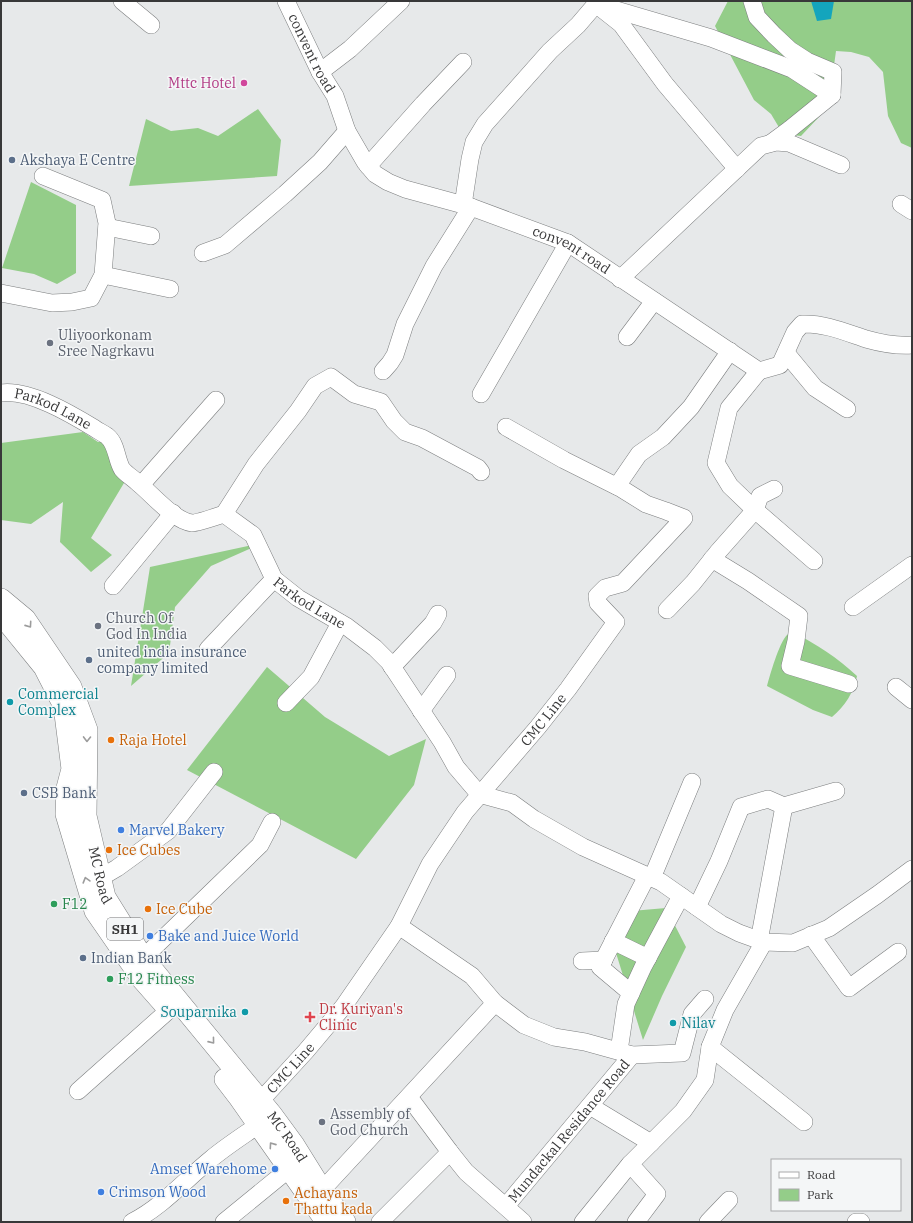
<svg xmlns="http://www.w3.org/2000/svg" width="913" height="1223" font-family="'IBM Plex Serif',serif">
<rect width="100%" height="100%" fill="#e7e9ea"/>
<path fill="#94cd89" d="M728 1H912V148L901 143 888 116 883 72 869 57 851 52 836 51 832 80 834 96 818 118 801 136 783 134 771 114 754 100 715 26Z
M258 109 281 140 277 176 129 186 146 119 171 131 198 128 218 136Z
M31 182 76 205V273L57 284 34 274 2 268Z
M83 432 98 442 116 441 130 473 91 538 112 555 91 572 60 542 63 502 31 524 1 520V443Z
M257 544 258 545 211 566 175 607 169 653 131 686 150 567Z
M793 632C816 644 838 658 857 676 854 692 845 706 832 717L813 710 767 686C770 675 779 643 787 635 788 634 791 633 793 632Z
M267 667 325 717 389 756 426 739 414 785 356 859 187 770Z
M666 908 686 947 662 996 643 1040 612 940 620 912Z"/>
<path fill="#14a5bd" d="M811 1H834L831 19 817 21Z"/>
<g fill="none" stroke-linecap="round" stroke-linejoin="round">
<defs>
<g id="minor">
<path d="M122 1 151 25"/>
<path id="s1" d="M286 1 320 72 335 96 347 131 365 162 375 174 388 182 405 189 471 207 568 243 759 371 780 365 795 332 802 324C824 323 845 332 866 339 880 343 897 346 912 345"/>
<path d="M752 1 757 17 774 35 790 50 807 61 833 72 832 95 790 129 771 143"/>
<path d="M596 4 711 38 792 69 832 95"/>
<path d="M602 9 621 24 665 84 737 169"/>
<path d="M320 72 350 49 401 1"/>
<path d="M368 166 423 104 463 62"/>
<path d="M901 204 912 211"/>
<path d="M463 205 470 159 474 142 485 124 550 51 578 25 596 4 595 1"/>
<path d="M107 227 151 236"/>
<path d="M203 253 225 245 285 194 320 162 347 131"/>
<path d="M103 275 170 289"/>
<path d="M620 279 761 146 776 142 789 143 841 165"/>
<path d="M1 293 52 303 72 302 91 298 103 275 107 223 102 200 43 176"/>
<path d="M627 337 654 301"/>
<path d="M786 353 815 388 847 409"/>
<path d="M383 371 390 363 395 355 405 324 434 266 471 207"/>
<path d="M759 371 729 408 716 463 730 486 755 510 814 561"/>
<path id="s2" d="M1 393C29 389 71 414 94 428 98 431 103 433 107 436 117 444 116 459 122 469 127 475 133 478 138 483 152 494 174 521 192 523 198 523 218 516 224 514L253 535 274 579 298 598 346 626 375 648 389 662 442 742 456 767 479 794 512 803 534 819 583 847 661 882 721 924 739 933 764 942 793 943 829 928 877 895 912 869"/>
<path d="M481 394 568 243"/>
<path d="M141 485 216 400"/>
<path d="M617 486 639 454 663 437 691 407 730 351"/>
<path d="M224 514 256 464 298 411 315 386 331 377 354 394 381 402 394 421 405 432 422 438 478 468 481 472"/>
<path d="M712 559 748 581 799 616 796 641 790 666 849 684"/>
<path d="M113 586 173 513"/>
<path d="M853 607 912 565"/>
<path d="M667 610 693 583 717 553 755 510 760 496 774 489"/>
<path d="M208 649 274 579"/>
<path d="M392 667 433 623 438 614"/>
<path d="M896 687 912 700"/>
<path d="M286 703 311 677 340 623"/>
<path d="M421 711 447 675"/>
<path d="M100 878 117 868 168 831 214 772"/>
<path d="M652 878 692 782"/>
<path d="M697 907 719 861 741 807 768 799 784 806 836 791"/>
<path d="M399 926 472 976 495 1003 524 1025 554 1037 585 1042 632 1055 682 1053 692 1014 705 999"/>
<path d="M811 935 849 988 898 952"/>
<path d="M613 941 648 958"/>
<path d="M759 941 784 806"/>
<path d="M143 958 260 845 272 822"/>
<path d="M582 961 604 960"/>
<path d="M631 993 600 967 647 876"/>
<path d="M710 1047 804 1122"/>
<path d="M619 1051 626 1004 643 967 681 896"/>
<path d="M78 1091 169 1010"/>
<path d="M409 1097 450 1152 466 1172 523 1222"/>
<path d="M590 1106 651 1143"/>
<path id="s3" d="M252 1110 306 1051 343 1007 399 926 430 864 465 812 538 727 568 689 616 622 598 603 597 596 605 588 623 583 684 518 666 511 646 504 622 489 564 460 506 427"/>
<path d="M322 1190 495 1003"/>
<path id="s4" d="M506 1206 632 1055"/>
<path d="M132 1222C162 1207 185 1180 211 1159 229 1144 249 1132 268 1118"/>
<path d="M224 1222 289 1169"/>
<path d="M380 1222 450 1152"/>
<path d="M583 1222 630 1164"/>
<path d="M636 1222 657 1194 630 1164 683 1111 705 1080 710 1047 725 1010 764 942"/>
<path d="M708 1222 729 1200"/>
<path d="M856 1222H861"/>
</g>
<g id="major">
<path id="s5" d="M1 599 25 619 71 687 87 730 86 816 105 897 143 958 272 1115 294 1145 322 1190 345 1222"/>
<path d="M1 614 44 667 64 706 72 769 67 788 66 814 95 911 142 979 164 1004"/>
<path d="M225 1079 238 1096 323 1217"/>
</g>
</defs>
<use href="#minor" stroke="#7c7e7f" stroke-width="18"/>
<use href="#major" stroke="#7c7e7f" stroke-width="22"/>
<use href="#minor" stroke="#fff" stroke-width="17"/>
<use href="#major" stroke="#fff" stroke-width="21"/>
</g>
<defs><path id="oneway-chevron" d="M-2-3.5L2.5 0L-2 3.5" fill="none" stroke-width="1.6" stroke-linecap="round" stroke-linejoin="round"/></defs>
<g stroke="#9c9c9c">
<use href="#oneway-chevron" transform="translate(29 625) rotate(55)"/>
<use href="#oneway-chevron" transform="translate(87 739) rotate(91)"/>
<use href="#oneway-chevron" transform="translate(86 880) rotate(-106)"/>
<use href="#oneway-chevron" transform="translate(212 1041) rotate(51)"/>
<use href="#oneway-chevron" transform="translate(272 1145) rotate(-125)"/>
</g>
<circle fill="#d1479c" stroke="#f4f6f7" stroke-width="1.5" cx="244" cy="83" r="4"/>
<g fill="#5c6f8a" stroke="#f4f6f7" stroke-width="1.5">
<circle cx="12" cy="160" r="4"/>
<circle cx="89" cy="660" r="4"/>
<circle cx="24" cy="793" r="4"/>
<circle cx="83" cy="958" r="4"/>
</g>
<g fill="#6b7280" stroke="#f4f6f7" stroke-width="1.5">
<circle cx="50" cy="343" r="4"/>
<circle cx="98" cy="626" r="4"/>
<circle cx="322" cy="1122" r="4"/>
</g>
<g fill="#0f9aa8" stroke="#f4f6f7" stroke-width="1.5">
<circle cx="10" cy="702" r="4"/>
<circle cx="245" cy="1012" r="4"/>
<circle cx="673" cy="1023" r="4"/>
</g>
<g fill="#e8710a" stroke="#f4f6f7" stroke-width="1.5">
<circle cx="111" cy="740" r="4"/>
<circle cx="109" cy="850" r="4"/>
<circle cx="148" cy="909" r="4"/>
<circle cx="286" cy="1201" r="4"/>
</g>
<g fill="#3f7fe0" stroke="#f4f6f7" stroke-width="1.5">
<circle cx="121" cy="830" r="4"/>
<circle cx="150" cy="936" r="4"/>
<circle cx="275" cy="1169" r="4"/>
<circle cx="101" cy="1192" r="4"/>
</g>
<g fill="#2e9e5b" stroke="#f4f6f7" stroke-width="1.5">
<circle cx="54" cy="904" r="4"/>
<circle cx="110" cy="979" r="4"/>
</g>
<path fill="#e0444e" stroke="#f4f6f7" stroke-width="1.5" d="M308 1011h4v4h4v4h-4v4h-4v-4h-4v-4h4z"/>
<g text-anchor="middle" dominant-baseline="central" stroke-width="3" stroke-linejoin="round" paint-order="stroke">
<rect fill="#f4f6f7" stroke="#707172" stroke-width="1" x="107" y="918" width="36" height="22" rx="3"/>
<g font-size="13" font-weight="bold" fill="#383839">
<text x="125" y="929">SH1</text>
</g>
<g font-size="14" fill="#383839" stroke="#f4f6f7">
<text stroke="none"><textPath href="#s1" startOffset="58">convent road</textPath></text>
<text stroke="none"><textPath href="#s1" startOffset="407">convent road</textPath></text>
<text stroke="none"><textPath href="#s2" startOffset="55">Parkod Lane</textPath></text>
<text stroke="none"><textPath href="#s2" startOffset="403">Parkod Lane</textPath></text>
<text stroke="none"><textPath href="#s3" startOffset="489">CMC Line</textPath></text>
<text stroke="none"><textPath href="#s5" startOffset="306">MC Road</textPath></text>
<text stroke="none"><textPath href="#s3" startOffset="57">CMC Line</textPath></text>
<text stroke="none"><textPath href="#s4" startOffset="98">Mundackal Residance Road</textPath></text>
<text stroke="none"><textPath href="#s5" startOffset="630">MC Road</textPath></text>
</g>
<g font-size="14" fill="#b23c85" stroke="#f4f6f7" text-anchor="end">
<text x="236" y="83">Mttc Hotel</text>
</g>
<g font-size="14" fill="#4e5e75" stroke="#f4f6f7" text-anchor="start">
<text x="20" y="160">Akshaya E Centre</text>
<text x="97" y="652">united india insurance<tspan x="97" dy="16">company limited</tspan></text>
<text x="32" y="793">CSB Bank</text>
<text x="91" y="958">Indian Bank</text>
</g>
<g font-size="14" fill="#5b616d" stroke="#f4f6f7" text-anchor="start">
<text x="58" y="335">Uliyoorkonam<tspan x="58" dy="16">Sree Nagrkavu</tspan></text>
<text x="106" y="618">Church Of<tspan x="106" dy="16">God In India</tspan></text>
<text x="330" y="1114">Assembly of<tspan x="330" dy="16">God Church</tspan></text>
</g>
<g font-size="14" fill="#0d838f" stroke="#f4f6f7" text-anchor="start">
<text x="18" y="694">Commercial<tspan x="18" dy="16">Complex</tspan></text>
<text x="237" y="1012" text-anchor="end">Souparnika</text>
<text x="681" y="1023">Nilav</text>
</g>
<g font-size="14" fill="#c56008" stroke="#f4f6f7" text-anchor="start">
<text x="119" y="740">Raja Hotel</text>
<text x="117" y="850">Ice Cubes</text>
<text x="156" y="909">Ice Cube</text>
<text x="294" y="1193">Achayans<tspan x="294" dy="16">Thattu kada</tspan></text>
</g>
<g font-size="14" fill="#366cbe" stroke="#f4f6f7" text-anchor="start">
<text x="129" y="830">Marvel Bakery</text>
<text x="158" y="936">Bake and Juice World</text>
<text x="267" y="1169" text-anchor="end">Amset Warehome</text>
<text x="109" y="1192">Crimson Wood</text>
</g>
<g font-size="14" fill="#27864d" stroke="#f4f6f7" text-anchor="start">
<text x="62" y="904">F12</text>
<text x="118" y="979">F12 Fitness</text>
</g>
<g font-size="14" fill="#be3a42" stroke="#f4f6f7" text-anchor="start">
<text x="319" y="1009">Dr. Kuriyan's<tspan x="319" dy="16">Clinic</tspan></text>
</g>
</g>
<rect width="913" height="1223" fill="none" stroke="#383839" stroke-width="4"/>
<rect x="771" y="1159" width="130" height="52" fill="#f4f6f7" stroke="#a9aaab"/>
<rect x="779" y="1172" width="20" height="6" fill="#ffffff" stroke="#a9aaab"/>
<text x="807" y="1179" font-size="12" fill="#383839">Road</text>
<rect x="779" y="1189" width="20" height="12" fill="#94cd89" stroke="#a9aaab"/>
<text x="807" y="1199" font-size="12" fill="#383839">Park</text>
</svg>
